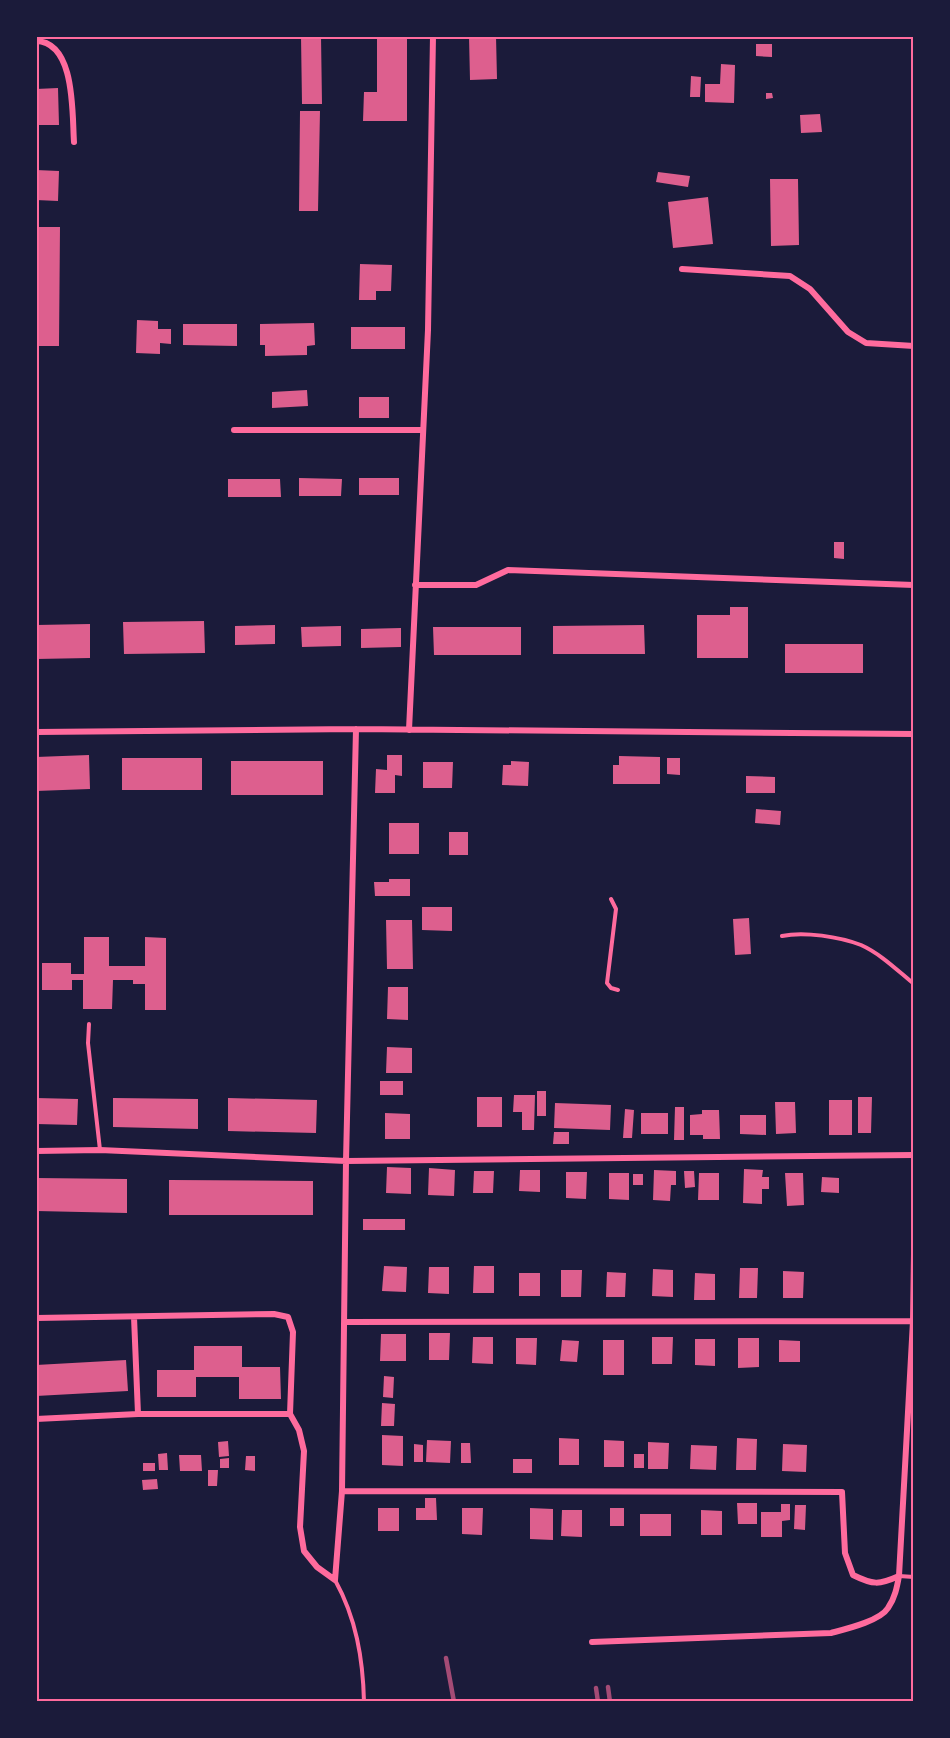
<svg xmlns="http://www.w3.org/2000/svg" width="950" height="1738" font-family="'Roboto Condensed',sans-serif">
<rect width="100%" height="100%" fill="#1b1b3a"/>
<path fill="#dd5f8e" d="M301 36H321L322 104H302Z
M377 36H407V121H363L364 92H377Z
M469 36H496L497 79 470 80Z
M756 44H772V57L756 56Z
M721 64 735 65 734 103 705 102V84H720Z
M691 76 701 77 700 97H690Z
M58 88 59 125H36V89Z
M766 93H772L773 98 766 99Z
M300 111H320L318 211H299Z
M820 114 822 132 801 133 800 115Z
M36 170 59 171 58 201 36 200Z
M658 172 690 176 688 187 656 182Z
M770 179H798L799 245 771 246Z
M708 197 713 244 673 248 668 202Z
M36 227H60L59 346H36Z
M360 264 392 265 391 291H376V300H359Z
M137 320 158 321V329H171V344L160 343V354L136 353Z
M314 323 315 345 307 346V355L265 356V345H260V324Z
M183 324H237V346L183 345Z
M351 327H405V349H351Z
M307 390 308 406 272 408V392Z
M359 397H389V418H359Z
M299 478 342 479 341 496H299Z
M359 478H399V495H359Z
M228 479H280L281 497H228Z
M834 542H844V559L834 558Z
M730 607H748V658H697V615H730Z
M204 621 205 653 124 654 123 622Z
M90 624V658L36 659V625Z
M275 625V644L235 645V626Z
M644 625 645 654H553V626Z
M341 626V646L302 647 301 627Z
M433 627H521V655H434Z
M401 628V647L361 648V629Z
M785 644H863V673H785Z
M89 755 90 789 36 791V757Z
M387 755H402V776L395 775V793H375L376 769 387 770Z
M619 756 660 757V784H613V765H619Z
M122 758H202V790H122Z
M667 758H680V775L667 774Z
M231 761H323V795H231Z
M511 761 529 762 528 786 502 785 503 765H511Z
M423 762H453L452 788H423Z
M746 776 775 777V793H746Z
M756 809 781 811 780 825 755 823Z
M389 823H419V854H389Z
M449 832H468V855H449Z
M389 879H410V896H375L374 882H389Z
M422 907H452V931L422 930Z
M749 918 751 954 735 955 733 919Z
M386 920H412L413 969H387Z
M84 937H109V966H145V937L166 938V1010H145V984H133V980H113L112 1009H83V980H72V990H42V963H71V974H84Z
M388 987H408V1020L387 1019Z
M387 1047 412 1048V1073H386Z
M380 1081H403V1095H380Z
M537 1091H546V1116H537Z
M514 1095H535L534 1130H522V1112H513Z
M477 1097H502V1127H477Z
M858 1097H872L871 1133H858Z
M36 1098 78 1099 77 1125 36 1124Z
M113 1098 198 1099V1129L113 1127Z
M228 1098 317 1100 316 1133 228 1131Z
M829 1100H852V1135H829Z
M775 1102H795L796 1133 776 1134Z
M555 1103 611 1105 610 1130 554 1128Z
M675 1107H684V1140H674Z
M625 1109 634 1110 632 1138H623Z
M702 1110H719L720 1139H703V1135H690V1115L702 1114Z
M385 1113 410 1114V1139H385Z
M641 1113H668V1134H641Z
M740 1115H766V1135L740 1134Z
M554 1132H569V1144H553Z
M387 1167 411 1168V1194L386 1193Z
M429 1168 455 1170 454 1196 428 1195Z
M744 1169 763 1170 762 1177H769V1189H762V1204L743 1203Z
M520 1170H540V1192L519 1191Z
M654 1170 676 1171V1185H671L670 1201 653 1200Z
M474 1171H494L493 1193H473Z
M684 1171H694L695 1187 685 1188Z
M566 1172H587L586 1199 566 1198Z
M609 1173H629V1200L609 1199Z
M699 1173H719V1200H698Z
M785 1173H803L804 1205 787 1206Z
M633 1174H643V1185H633Z
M822 1177 839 1178V1193L821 1192Z
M36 1178 127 1179V1213L36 1211Z
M169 1180 313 1181V1215H169Z
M363 1219H405V1230H363Z
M384 1266 407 1267 406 1292 382 1291Z
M474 1266H494V1293H473Z
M429 1267H449V1294L428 1293Z
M740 1268H758L757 1298H739Z
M653 1269 673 1270V1297L652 1296Z
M561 1270H582L581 1297H561Z
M783 1271 804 1272 803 1298H783Z
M607 1272 626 1273 625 1297H606Z
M519 1273H540V1296H519Z
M695 1273 715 1274V1300H694Z
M429 1333H450L449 1360H429Z
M381 1334H406V1361H380Z
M473 1337H493V1364L472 1363Z
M652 1337H673L672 1364H652Z
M516 1338H537L536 1365 516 1364Z
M738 1338H759V1367L738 1368Z
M695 1339H715V1366L695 1365Z
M562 1340 579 1341 577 1362 560 1361Z
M603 1340H624V1375H603Z
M779 1340 800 1341V1362H779Z
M194 1346H242V1367H280L281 1399H239V1377H196V1397H157V1370H194Z
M126 1360 128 1391 36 1396V1365Z
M384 1376 394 1377 393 1398 383 1397Z
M382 1403 395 1404 394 1426H381Z
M382 1435 403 1436V1466L382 1465Z
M559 1438 579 1439V1465H559Z
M737 1438 757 1439 756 1470H736Z
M427 1440 451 1441 450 1463 426 1462Z
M604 1440 624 1441V1467H604Z
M228 1441 229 1456 219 1457 218 1442Z
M648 1442 669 1443 668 1469H648Z
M461 1443H470L471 1463H461Z
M414 1444 423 1445V1462H414Z
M783 1444 807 1445 806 1472 782 1471Z
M691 1445 717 1446 716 1470 690 1469Z
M167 1453 168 1470H159L158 1454Z
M634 1454H644V1468H634Z
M179 1455H201L202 1471H180Z
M246 1456H255V1471L245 1470Z
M229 1458V1468H220V1459Z
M513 1459H532V1473H513Z
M143 1463H155V1471H143Z
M208 1470H218L217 1486H208Z
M157 1479 158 1489 143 1490 142 1480Z
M425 1498H436L437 1520H416V1508H425Z
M737 1503H757V1524H738Z
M781 1504H790V1520L782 1521V1537H761V1512H781Z
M795 1505H806L805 1530 794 1529Z
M378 1508H399V1531H378Z
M462 1508H483L482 1535 462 1534Z
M530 1508 553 1509V1540L530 1539Z
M610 1508H624V1526H610Z
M562 1510H582V1537L561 1536Z
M701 1510 722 1511V1535H701Z
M640 1514H671V1536H640Z"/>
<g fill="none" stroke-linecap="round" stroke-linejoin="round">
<path stroke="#ff6b9d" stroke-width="4" d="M611 899 616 909 607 983 611 988 618 990
M782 936C804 931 840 937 861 945 881 954 898 971 914 984
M89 1024 88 1043 100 1150
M899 1576 914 1577
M335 1580C356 1618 363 1658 364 1702"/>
<path stroke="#ff6b9d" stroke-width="6" d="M36 41C76 42 72 115 74 142
M682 269 790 276 810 289 848 332 866 343 914 346
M234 430H422
M415 585H476L508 570 914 585
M409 730 428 330 433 36
M36 732 356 729 914 734
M36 1151 100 1150 346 1161 914 1155
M134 1317 138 1414
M36 1318 274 1314 288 1317 293 1332 290 1414 299 1430 304 1451 300 1527 304 1551 317 1567 335 1580 342 1491 346 1161 356 729
M346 1322 913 1321
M36 1419 138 1414H290
M342 1491 842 1492 845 1553 853 1575C873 1585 879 1585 899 1576
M592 1642 831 1633C846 1629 880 1621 888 1608 895 1598 897 1587 899 1576L913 1321 914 1254"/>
<path stroke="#a44b75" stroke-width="4.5" d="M446 1658 454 1702
M608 1687 610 1702
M596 1688 598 1702"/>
</g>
<rect width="950" height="1738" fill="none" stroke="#1b1b3a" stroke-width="75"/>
<rect x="38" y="38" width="874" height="1662" fill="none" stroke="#ff6b9d" stroke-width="2"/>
</svg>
